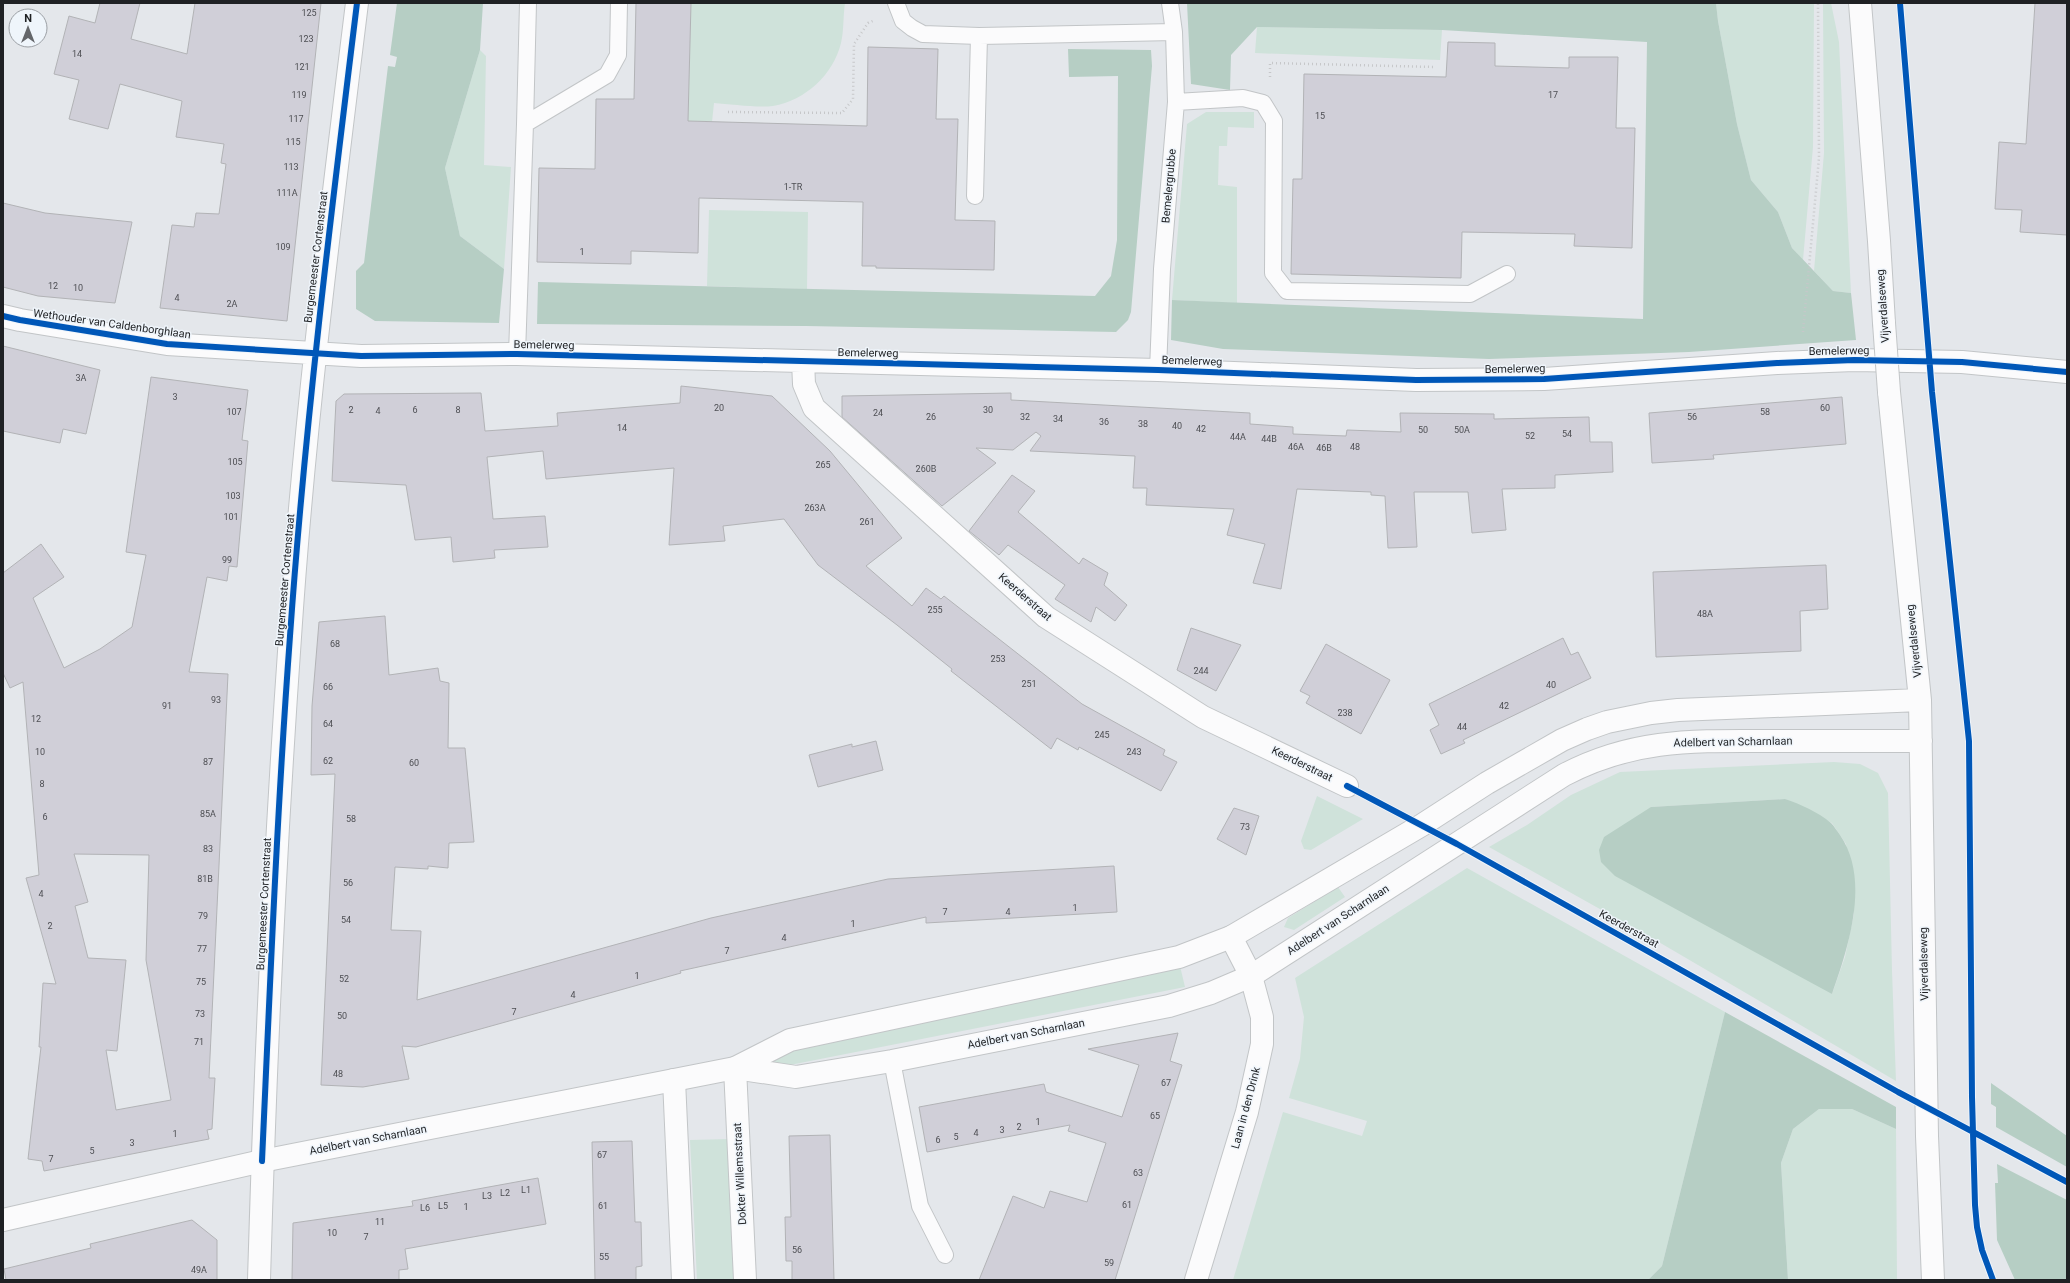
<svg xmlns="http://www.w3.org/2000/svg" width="2070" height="1283" font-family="Roboto,sans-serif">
<rect width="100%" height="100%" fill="#e4e7eb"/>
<path fill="#cfe2da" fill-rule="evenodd" d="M691 3H845C843 16 844 31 841 43 833 75 806 100 773 106 757 108 730 104 714 103L712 122 688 121Z
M1716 3H1814L1813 147 1803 260 1792 248 1778 212 1751 180 1737 124 1718 21Z
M1823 3H1831L1839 42 1851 293 1833 291 1814 271 1824 153Z
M1257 27 1442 30 1440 60 1255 53Z
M480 50 486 56 484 165 511 167 504 269 460 236 445 168Z
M1206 112H1254V128L1228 127 1227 146H1219L1218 185 1237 187V303L1172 300 1187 124Z
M709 210 808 212 807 289 707 286Z
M1834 762 1860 764 1878 773 1888 793 1892 971 1896 1081 1657 941 1489 847 1527 825 1571 795 1620 772ZM1785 799 1832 823 1846 844 1854 914 1845 957 1832 994 1651 807Z
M1317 796 1363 819 1311 850 1304 849 1301 841Z
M1467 868 1725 1012 1662 1266 1648 1280H1233L1283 1112 1362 1136 1367 1121 1289 1098 1300 1059 1304 1017 1295 978Z
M1338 887 1345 897 1294 930 1284 927 1288 918Z
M1180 966 1185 987 759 1071 757 1058Z
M1819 1109H1852L1896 1129 1897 1280H1788L1781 1163 1793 1129Z
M730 1139 736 1280H697L690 1140Z"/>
<path fill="#b6cec4" d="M397 3H483L480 50 445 168 460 236 504 269 499 323 375 321 356 309V271L364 263 388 66 395 67 397 57 390 55Z
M1187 3H1716L1718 21 1737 124 1751 180 1778 212 1792 248 1833 291 1851 293 1856 340 1689 352 1489 359 1223 349 1171 340 1172 300 1643 319 1647 42 1442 30 1257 27 1231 55 1230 90 1191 84Z
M1068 49 1151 50 1152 66 1131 312 1128 320 1116 332 806 326 537 324 538 282 1095 296 1111 276 1117 240 1118 76 1069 77Z
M1785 799C1800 804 1818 812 1831 823 1834 826 1837 831 1840 835 1871 880 1848 948 1832 994L1615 876 1601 862 1599 850 1604 837 1651 807Z
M1725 1012 1896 1107V1129L1852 1109H1819L1793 1129 1781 1163 1788 1280H1648L1662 1266Z
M1991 1083 2067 1136V1167L1996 1127V1107L1991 1104Z
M1997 1164 2067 1200V1280H2015L1997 1240 1995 1183H1998Z"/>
<path fill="#d0cfd8" stroke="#b2b3b6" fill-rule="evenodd" d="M100 3H140L131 39 187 54 195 3H321L287 321 160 308 172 225 194 227 196 213 219 214 226 164 221 163 224 144 176 137 182 101 120 84 108 129 69 119 79 80 54 74 69 16 95 23Z
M636 3H691L688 121 867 126 868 47 938 49 936 119H958L955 220 995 221 994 270 876 268V266H862L863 202 699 198 698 253 631 251V264L537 262 539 168 595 169 596 99H634Z
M2035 3H2067V235L2020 232 2022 210 1995 209 1999 142 2026 144Z
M1448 42 1495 43V66L1569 68V57H1618L1616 128H1635L1632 248 1574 246 1575 234 1462 232 1461 278 1291 274 1293 179H1302L1304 74 1446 77Z
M3 203 45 213 132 222 115 303 38 296 3 287Z
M3 346 100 370 86 434 63 429 60 443 3 431Z
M151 377 248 390 242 440 248 441 237 567 229 566 227 581 207 577 189 672 228 674 209 1078H215L212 1129 207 1130 209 1139 44 1171 42 1161 28 1159 41 1047H39L43 983 56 984 26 878 39 875 23 682 10 688 3 673V573L41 544 64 577 33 598 64 668 100 649 132 627 146 555 126 552ZM74 854 149 855 146 960 171 1100 116 1110 106 1050 117 1051 126 960 88 958 75 906 88 902Z
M681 386 772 396 830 451 902 538 866 566 912 606 926 588 941 599 944 596 1082 704 1165 750 1163 755 1177 762 1161 791 1079 747 1078 750 1057 738 1051 749 951 671 952 669 897 625 818 565 784 519 723 526 725 541 669 545 674 468 546 479 543 451 487 457 493 519 545 516 548 547 494 550 495 558 453 562 451 537 415 540 406 485 332 481 336 401 344 394 481 393 485 431 558 426 557 413 680 403Z
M1011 393V400L1250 413V424L1293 427V434L1346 436 1347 430 1401 432 1400 413 1494 414V419L1589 417 1590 442H1612L1613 472 1555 475V488L1502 489 1506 530 1472 533 1468 492H1414L1417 547 1388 548 1385 496 1371 495V492L1297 489 1281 589 1253 583 1265 544 1227 535 1234 509 1146 505 1147 488H1133L1135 456 1030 451 1041 436 1036 432 1013 450 976 448 996 463 942 506 842 417V396Z
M1842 397 1846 444 1713 455 1714 459 1652 463 1649 413Z
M1012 475 1035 491 1018 512 1079 564 1083 558 1108 573 1104 585 1127 605 1115 621 1096 607 1091 622 1055 599 1065 585 1008 545 999 555 969 531Z
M1826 565 1828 609 1800 611 1801 651 1656 657 1653 572Z
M385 616 389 675 438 668 440 681 449 683 448 748H465L474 842 449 843 448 868 428 866V869L395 867 391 930 421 931 417 1000 711 918 888 879 1114 866 1117 912 926 923V917L680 971 681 973 416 1047 402 1046 409 1079 363 1087 321 1085 335 774 311 775 312 706 319 622Z
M1191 628 1241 645 1216 691 1177 670Z
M1563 638 1571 655 1578 652 1591 678 1463 740 1465 743 1441 754 1430 730 1439 725 1429 704Z
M1326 644 1390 680 1361 734 1306 703 1310 696 1300 691Z
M876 741 883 770 818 787 809 755 852 744V747Z
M1234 808 1259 816 1246 855 1217 839Z
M1178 1033 1170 1061 1182 1065 1115 1280H979L1013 1196 1044 1208 1050 1191 1087 1202 1106 1143 1068 1131 1070 1125 927 1152 919 1107 1044 1084 1046 1092 1122 1117 1139 1065 1088 1049Z
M830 1135 834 1280H792V1261H786L785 1217H791L789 1136Z
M632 1141 635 1222H641L642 1266 636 1267V1280H595L592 1142Z
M538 1178 546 1224 405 1249 408 1269 399 1270V1280H292L293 1223 413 1206 412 1201Z
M192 1220 217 1240V1280H6L4 1269 91 1248 90 1244Z"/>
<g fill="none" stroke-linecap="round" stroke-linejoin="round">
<defs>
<path id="lane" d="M896 3 903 21 912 28 923 34 979 36 1174 32
M1176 102 1243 98 1263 103 1274 121 1273 273 1287 291 1470 294 1507 274
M525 124 528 3
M975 196 979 36
M517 354 525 124 607 75 618 55 619 3
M1158 370 1162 269 1176 102 1174 32 1170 3
M892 1061 920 1206 945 1255"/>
<path id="street" d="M3 316 20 320 167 344 361 356 517 354 1158 370 1416 380 1544 379 1777 363 1854 360 1962 362 2067 372
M803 361 804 384 814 408 1046 617 1203 717 1347 786
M735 1068 745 1280
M674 1080 683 1280
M259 1280C265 1066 275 851 290 637 304 425 331 214 357 3
M1196 1280 1247 1112 1262 1044V1017L1251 976 1231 937"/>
<path id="secondary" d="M1860 3 1879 241 1884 323
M1889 392 1920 700 1927 1136 1933 1280
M735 1068 796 1077 892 1061 1169 1006 1211 993 1251 976 1564 775C1636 737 1699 741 1778 741 1826 741 1873 741 1921 741
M3 1220 262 1161 735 1068 790 1040 1179 957 1231 937 1422 825 1487 783 1562 740 1587 729 1607 722 1651 713 1678 710 1920 700"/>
</defs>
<use href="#lane" stroke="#c2c5c7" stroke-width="18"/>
<use href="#street" stroke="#c2c5c7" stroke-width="24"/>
<use href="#secondary" stroke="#c2c5c7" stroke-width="24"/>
<path stroke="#c6c7c9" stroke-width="2.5" stroke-dasharray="1 3" stroke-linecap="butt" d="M1270 77V63L1435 67
M728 112 842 113 853 99 854 44 868 23 875 20
M1803 332 1819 158 1818 3"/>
<use href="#lane" stroke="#fbfbfc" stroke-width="16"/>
<use href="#street" stroke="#fbfbfc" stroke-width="22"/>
<use href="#secondary" stroke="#fbfbfc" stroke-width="22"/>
<defs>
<path id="secondary-bridge" d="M1884 323 1889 392"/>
</defs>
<use href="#secondary-bridge" stroke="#c2c5c7" stroke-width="24" stroke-linecap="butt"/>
<use href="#secondary-bridge" stroke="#fbfbfc" stroke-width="22"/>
<defs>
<path id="cycleway" d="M1900 3 1932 392 1969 741 1972 1097 1975 1205 1977 1227 1982 1250 1993 1280
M3 316 20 320 167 344 361 356 517 354 1158 370 1416 380 1544 379 1777 363 1854 360 1962 362 2067 372
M1347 786 1457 844 1898 1092 2067 1182
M262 1161C270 986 277 811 290 636 305 424 331 214 357 3"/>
</defs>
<use href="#cycleway" stroke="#eff5fb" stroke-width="8"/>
<use href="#cycleway" stroke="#0057b8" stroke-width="6"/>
</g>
<g text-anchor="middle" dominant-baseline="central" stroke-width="3" stroke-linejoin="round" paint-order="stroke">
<g font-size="9" fill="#4d4e53">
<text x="309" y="13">125</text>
<text x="306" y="39">123</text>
<text x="77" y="54">14</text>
<text x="302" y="67">121</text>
<text x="299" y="95">119</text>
<text x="1553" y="95">17</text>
<text x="1320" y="116">15</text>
<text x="296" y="119">117</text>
<text x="293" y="142">115</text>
<text x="291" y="167">113</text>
<text x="793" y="187">1-TR</text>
<text x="287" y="193">111A</text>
<text x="283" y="247">109</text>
<text x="582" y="252">1</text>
<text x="53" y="286">12</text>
<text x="78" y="288">10</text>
<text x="177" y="298">4</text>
<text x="232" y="304">2A</text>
<text x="81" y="378">3A</text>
<text x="175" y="397">3</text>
<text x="719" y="408">20</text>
<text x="1825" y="408">60</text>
<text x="351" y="410">2</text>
<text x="415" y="410">6</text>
<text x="458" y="410">8</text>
<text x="988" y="410">30</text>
<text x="378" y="411">4</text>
<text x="234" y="412">107</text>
<text x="1765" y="412">58</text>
<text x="878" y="413">24</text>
<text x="931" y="417">26</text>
<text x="1025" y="417">32</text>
<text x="1692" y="417">56</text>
<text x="1058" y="419">34</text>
<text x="1104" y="422">36</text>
<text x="1143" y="424">38</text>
<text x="1177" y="426">40</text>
<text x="622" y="428">14</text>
<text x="1201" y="429">42</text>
<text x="1423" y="430">50</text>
<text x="1462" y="430">50A</text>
<text x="1567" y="434">54</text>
<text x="1530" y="436">52</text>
<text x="1238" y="437">44A</text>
<text x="1269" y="439">44B</text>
<text x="1296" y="447">46A</text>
<text x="1355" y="447">48</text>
<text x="1324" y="448">46B</text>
<text x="235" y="462">105</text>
<text x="823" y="465">265</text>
<text x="926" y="469">260B</text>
<text x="233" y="496">103</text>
<text x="815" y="508">263A</text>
<text x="231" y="517">101</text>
<text x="867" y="522">261</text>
<text x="227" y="560">99</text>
<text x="935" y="610">255</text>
<text x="1705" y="614">48A</text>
<text x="335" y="644">68</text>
<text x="998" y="659">253</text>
<text x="1201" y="671">244</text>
<text x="1029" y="684">251</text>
<text x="1551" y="685">40</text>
<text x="328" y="687">66</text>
<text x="216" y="700">93</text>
<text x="167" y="706">91</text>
<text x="1504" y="706">42</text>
<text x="1345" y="713">238</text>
<text x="36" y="719">12</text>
<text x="328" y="724">64</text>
<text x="1462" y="727">44</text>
<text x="1102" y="735">245</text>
<text x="40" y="752">10</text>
<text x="1134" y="752">243</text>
<text x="328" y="761">62</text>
<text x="208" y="762">87</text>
<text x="414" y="763">60</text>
<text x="42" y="784">8</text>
<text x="208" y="814">85A</text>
<text x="45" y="817">6</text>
<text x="351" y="819">58</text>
<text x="1245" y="827">73</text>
<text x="208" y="849">83</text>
<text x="205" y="879">81B</text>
<text x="348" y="883">56</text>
<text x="41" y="894">4</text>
<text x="1075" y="908">1</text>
<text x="945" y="912">7</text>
<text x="1008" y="912">4</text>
<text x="203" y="916">79</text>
<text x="346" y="920">54</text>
<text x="853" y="924">1</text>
<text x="50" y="926">2</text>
<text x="784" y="938">4</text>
<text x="202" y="949">77</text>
<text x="727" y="951">7</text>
<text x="637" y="976">1</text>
<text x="344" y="979">52</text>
<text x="201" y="982">75</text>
<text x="573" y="995">4</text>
<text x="514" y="1012">7</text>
<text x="200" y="1014">73</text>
<text x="342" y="1016">50</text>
<text x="199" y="1042">71</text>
<text x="338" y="1074">48</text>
<text x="1166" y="1083">67</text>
<text x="1155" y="1116">65</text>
<text x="1038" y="1122">1</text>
<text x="1019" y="1127">2</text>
<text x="1002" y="1130">3</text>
<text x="976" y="1133">4</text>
<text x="175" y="1134">1</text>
<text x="956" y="1137">5</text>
<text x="938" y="1140">6</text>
<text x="132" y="1143">3</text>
<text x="92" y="1151">5</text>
<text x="602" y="1155">67</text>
<text x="51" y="1159">7</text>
<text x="1138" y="1173">63</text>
<text x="526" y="1190">L1</text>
<text x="505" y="1193">L2</text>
<text x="487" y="1196">L3</text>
<text x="1127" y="1205">61</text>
<text x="443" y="1206">L5</text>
<text x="603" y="1206">61</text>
<text x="466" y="1207">1</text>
<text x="425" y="1208">L6</text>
<text x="380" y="1222">11</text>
<text x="332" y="1233">10</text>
<text x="366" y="1237">7</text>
<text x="797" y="1250">56</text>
<text x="604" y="1257">55</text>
<text x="1109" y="1263">59</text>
<text x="199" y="1270">49A</text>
</g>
<g font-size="11" fill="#1f2124" stroke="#eff5fb">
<text transform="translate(1169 186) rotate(-85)">Bemelergrubbe</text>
<text transform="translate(316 257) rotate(-83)">Burgemeester Cortenstraat</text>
<text transform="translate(1883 306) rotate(-94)">Vijverdalseweg</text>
<text transform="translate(112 324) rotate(8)">Wethouder van Caldenborghlaan</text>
<text transform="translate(544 345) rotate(1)">Bemelerweg</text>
<text transform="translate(1839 351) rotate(-1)">Bemelerweg</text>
<text transform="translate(868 353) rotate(1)">Bemelerweg</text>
<text transform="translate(1192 361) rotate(2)">Bemelerweg</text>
<text transform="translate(1515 369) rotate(-1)">Bemelerweg</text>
<text transform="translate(285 580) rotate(-85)">Burgemeester Cortenstraat</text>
<text transform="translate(1025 597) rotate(41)">Keerderstraat</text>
<text transform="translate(1914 641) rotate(-96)">Vijverdalseweg</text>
<text transform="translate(1733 742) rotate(-1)">Adelbert van Scharnlaan</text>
<text transform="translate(1302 764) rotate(26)">Keerderstraat</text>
<text transform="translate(264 904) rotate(-87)">Burgemeester Cortenstraat</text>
<text transform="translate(1338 920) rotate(-33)">Adelbert van Scharnlaan</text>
<text transform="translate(1629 929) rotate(29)">Keerderstraat</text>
<text transform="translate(1924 964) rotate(-91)">Vijverdalseweg</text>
<text transform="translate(1026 1034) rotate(-11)">Adelbert van Scharnlaan</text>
<text transform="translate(1246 1108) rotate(-75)">Laan in den Drink</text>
<text transform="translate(368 1140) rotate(-11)">Adelbert van Scharnlaan</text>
<text transform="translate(740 1174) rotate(-93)">Dokter Willemsstraat</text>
</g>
</g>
<rect width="2070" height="1283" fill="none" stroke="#1f2124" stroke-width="8"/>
<g transform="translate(28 28)"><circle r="19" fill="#eff5fb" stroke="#9ca0a5"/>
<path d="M0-3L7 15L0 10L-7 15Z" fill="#64666a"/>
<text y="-6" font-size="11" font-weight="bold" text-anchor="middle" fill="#1f2124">N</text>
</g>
</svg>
